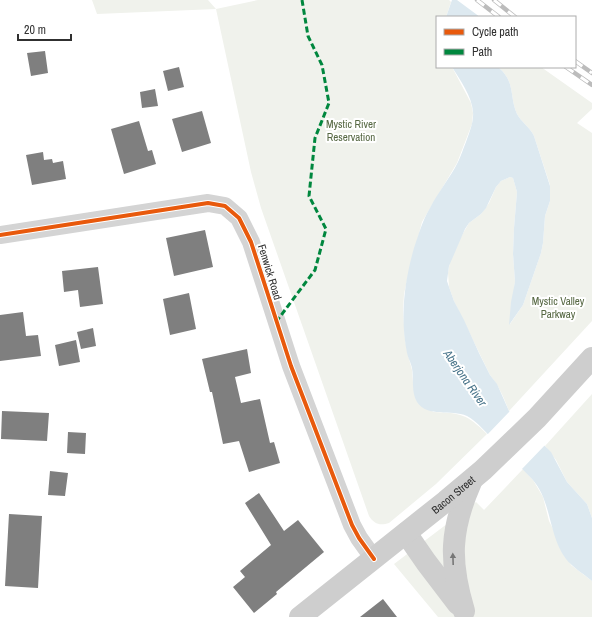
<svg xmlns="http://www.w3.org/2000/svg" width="592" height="617" font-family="'Archivo Narrow',sans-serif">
<rect width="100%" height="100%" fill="#fff"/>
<path fill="#f0f2ec" d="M92 0H208L216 9 258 0H449L451 2 446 17H437V67H452L471 103 473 113 472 124 457 163 422 222 408 276 404 294 403 310 405 340 408 355 412 370 413 383 433 412C461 413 467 414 487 434L436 484 389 523C380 526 374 524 369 516L261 208 251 172 216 9 97 14Z
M498 67H541L592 103V109L577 123 592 133V321L509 411C504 398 499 386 490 375L454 301 449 287 448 273 450 261 462 235 469 223 481 214 489 203 496 187 501 181 510 177 513 178 517 192 514 228 513 254 515 282 510 324 523 305 541 253 543 243 545 216 550 201V185L534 136C530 127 521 122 517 114 509 96 516 82 498 67Z
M592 394V518L587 504 567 482 556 460 545 446Z
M523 469 533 480 543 497 549 521 571 565 592 581V617H438L394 564 476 502 484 510Z"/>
<path fill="#dde9f0" d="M452 0H490L477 17H446Z
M452 67H498C516 82 509 96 517 114 521 122 530 127 534 136L550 186V201L545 216 543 243 541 253 523 305 509 325 511 302 515 282 513 254 514 228 517 192 513 178 510 177 501 181 496 187 486 208 481 214 469 223 465 229 449 266 447 281 449 287 454 301 464 320 479 353 490 375 497 384 509 411 551 452 567 482 587 504 592 518V581C583 573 573 568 566 559 548 535 552 501 532 479 520 466 507 454 495 441 486 433 477 421 467 416 451 409 428 418 417 402 411 392 414 379 412 368 411 363 408 358 407 353 400 318 404 283 414 248 419 234 422 221 430 208 438 192 450 178 458 162 461 156 463 149 466 142 469 133 474 122 473 112 472 96 460 80 452 67Z"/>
<path fill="#fff" d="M457 0H492L480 17Z
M511 410 546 444 521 470 486 436Z"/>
<path fill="#7f7f7f" d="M45 51 48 73 31 76 27 53Z
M179 67 184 87 168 91 163 71Z
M155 89 158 106 142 108 140 92Z
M202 111 211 143 182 152 172 119Z
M139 121 148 151 152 150 156 164 124 174 111 129Z
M43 152 44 160 52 159 53 163 63 161 66 179 32 185 26 155Z
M205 230 213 267 174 276 166 238Z
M98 267 103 304 80 307 78 290 64 292 62 271Z
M189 293 196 329 170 335 163 299Z
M23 312 26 336 38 335 41 356 0 361V315Z
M93 328 96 346 81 349 77 332Z
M76 340 80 362 59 366 55 345Z
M247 349 251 373 235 377 241 403 260 399 270 443 274 442 280 463 249 472 239 441 223 444 212 392H210L202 359Z
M2 411 49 413 47 441 1 439Z
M68 432 86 433 85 454 67 453Z
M50 471 68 473 65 496 48 495Z
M259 493 284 531 298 520 324 552 276 592 277 594 254 613 233 587 245 577 240 571 271 545 245 503Z
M9 514 42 516 38 588 5 586Z
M383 599 397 617H360Z"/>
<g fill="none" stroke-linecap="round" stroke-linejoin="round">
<path stroke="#d4d4d4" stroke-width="18" d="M0 235 208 203 225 206 239 218 251 242 291 366 352 525 359 538 374 559"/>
<g stroke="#cecece" stroke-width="22">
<path d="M406 533 426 562 458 604"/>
<path d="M464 611C449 561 450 530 471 482"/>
<path id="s1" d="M300 617 446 501 483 470 537 418 592 358"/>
</g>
<defs>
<path id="rail" d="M477 0 499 17
M494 0 515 17
M575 61 592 73
M566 67 592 85"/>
</defs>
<use href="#rail" stroke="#bcbcbc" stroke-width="4.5"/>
<use href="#rail" stroke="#fff" stroke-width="3" stroke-dasharray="9" stroke-linecap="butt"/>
<path stroke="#00873e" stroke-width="3" stroke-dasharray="6 3" stroke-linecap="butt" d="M276 322 315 270 326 229 309 196 315 138 329 103 322 65 308 36 302 0"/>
<defs>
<path id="cycleway" d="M0 235 208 203 225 206 239 218 251 242 291 366 352 525 359 538 374 559"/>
</defs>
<use href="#cycleway" stroke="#fff" stroke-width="6"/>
<use href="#cycleway" stroke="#e8590c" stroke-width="4"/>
</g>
<defs><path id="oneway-solid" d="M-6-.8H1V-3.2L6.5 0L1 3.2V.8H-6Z"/></defs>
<use fill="#777" href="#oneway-solid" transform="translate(453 559) rotate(-92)"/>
<g text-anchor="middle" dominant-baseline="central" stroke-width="4" stroke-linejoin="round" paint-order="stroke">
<g font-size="11" fill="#556742" stroke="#fff">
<text x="351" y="124">Mystic River<tspan x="351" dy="13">Reservation</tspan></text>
<text x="558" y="301">Mystic Valley<tspan x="558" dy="13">Parkway</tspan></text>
</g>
<g font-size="11" fill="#303030" stroke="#fff">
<text transform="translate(270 272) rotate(73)">Fenwick Road</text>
<text stroke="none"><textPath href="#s1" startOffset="196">Bacon Street</textPath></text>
</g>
<g font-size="12" font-style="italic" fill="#477389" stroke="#fff">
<text transform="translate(465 378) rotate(55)">Aberjona River</text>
</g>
</g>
<rect x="436" y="16" width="140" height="52" fill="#ffffff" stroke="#acacac"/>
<rect x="444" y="29" width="20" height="6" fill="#e8590c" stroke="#acacac"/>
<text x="472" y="36" font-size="12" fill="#303030">Cycle path</text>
<rect x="444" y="49" width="20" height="6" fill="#00873e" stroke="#acacac"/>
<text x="472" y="56" font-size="12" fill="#303030">Path</text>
<path d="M18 34v6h53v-6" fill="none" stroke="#303030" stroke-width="2"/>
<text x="24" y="34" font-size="12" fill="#303030" stroke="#ffffff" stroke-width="3" paint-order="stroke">20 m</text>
</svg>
